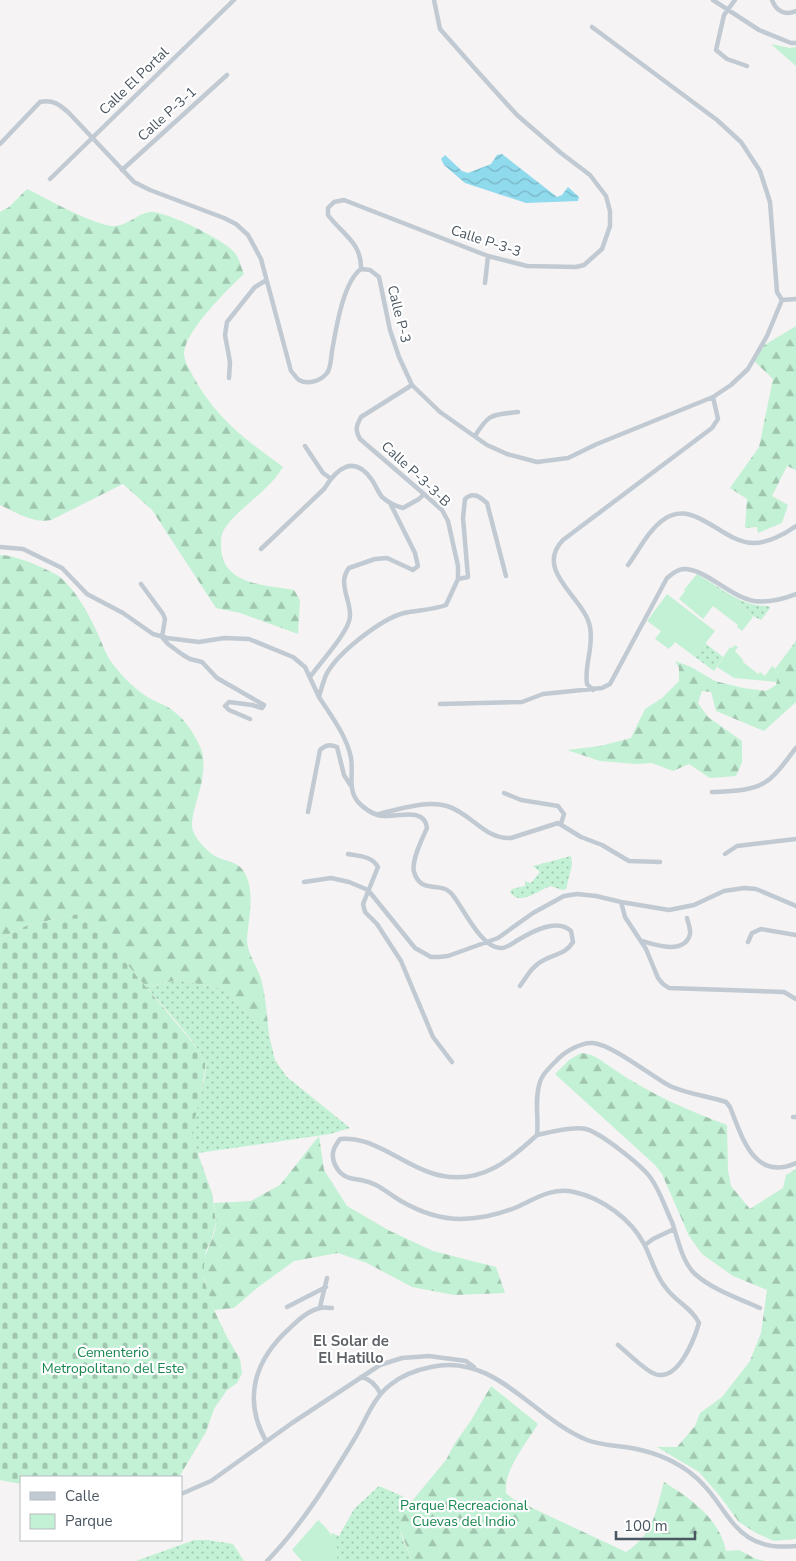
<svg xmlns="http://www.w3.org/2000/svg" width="796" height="1561" font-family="'Nunito Sans',sans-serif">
<defs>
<pattern id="grass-dots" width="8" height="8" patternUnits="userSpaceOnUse" patternTransform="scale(1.25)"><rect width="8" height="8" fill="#c3f1d5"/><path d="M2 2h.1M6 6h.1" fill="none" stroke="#a0c6b0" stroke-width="1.8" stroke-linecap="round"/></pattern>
<pattern id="forest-firs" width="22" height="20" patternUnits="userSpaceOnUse" patternTransform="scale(1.25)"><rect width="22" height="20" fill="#c3f1d5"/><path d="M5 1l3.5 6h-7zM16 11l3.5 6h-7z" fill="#a0c6b0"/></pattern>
<pattern id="cemetery-stones" width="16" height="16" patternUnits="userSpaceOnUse" patternTransform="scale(1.25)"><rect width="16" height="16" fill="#c3f1d5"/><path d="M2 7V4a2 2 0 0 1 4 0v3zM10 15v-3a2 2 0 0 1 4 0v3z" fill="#a0c6b0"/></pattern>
<pattern id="water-waves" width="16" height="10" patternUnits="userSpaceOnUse" patternTransform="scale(1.25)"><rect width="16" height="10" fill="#90daee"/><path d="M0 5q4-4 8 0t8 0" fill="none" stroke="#78b4c4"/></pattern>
</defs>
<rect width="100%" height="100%" fill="#f5f3f3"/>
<path fill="url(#grass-dots)" d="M710 582C731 595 744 606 769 606L770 608 761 620 749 614Z
M705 643 723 657 714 671 695 657Z
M571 856 572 865 566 889 562 890 551 886C538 890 520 907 510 892L512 889 525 886V881L531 883 540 872 533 866Z
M177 980 225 989 269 1035 275 1060 287 1077 350 1128 330 1134 198 1153C196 1148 193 1143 192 1138 189 1121 208 1085 205 1063 204 1051 157 999 146 987Z
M379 1486 402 1496 410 1503C391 1526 403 1536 412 1561H337V1549L331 1533 339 1536 354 1509Z
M194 1540H208L233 1544 244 1561H136Z"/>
<path fill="url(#forest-firs)" d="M771 44 790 48 796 47V66Z
M27 189C52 201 85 221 111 226 126 228 137 213 150 212 166 211 225 240 235 253 239 258 241 267 244 274 228 289 185 331 184 353 184 362 190 370 194 378 217 419 246 440 283 467 270 488 252 499 235 516 231 520 223 529 222 534 221 537 221 543 221 546 221 585 265 585 294 590L300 600 298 634 240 613 216 608 152 510 123 484 51 520C33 524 16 512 0 505V212L9 207Z
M796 326V470L787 466 772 496 788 505 782 523 758 533 757 527 745 528 747 499 730 488 759 447 773 379 754 361 763 346Z
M0 555C10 555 20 559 29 562 39 566 48 570 57 575 73 586 88 612 96 630 102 642 106 657 115 667 124 678 137 691 149 698 154 701 160 703 166 706 182 715 194 732 201 749 211 779 187 813 193 831 197 841 209 854 219 858 226 861 237 862 242 869 257 888 248 919 247 940 247 952 257 967 261 979 266 997 267 1017 269 1035L225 989 177 980 146 987 84 913 28 925 0 939Z
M796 641V702L764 731 716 711 711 692 702 691 698 703 708 717 742 741V762L736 776 710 778 689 764 673 771 652 763 636 764 600 761 567 750 600 746 631 738 645 709 662 698 679 681V668L675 661 691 667 715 681 743 688 766 691 776 685 778 671 775 669Z
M581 1053C594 1053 604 1063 615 1070 650 1094 687 1110 727 1125L728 1170 731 1186 750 1209 783 1188 786 1175 796 1169V1539L774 1541 756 1533 739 1522 719 1495 699 1472 657 1447H677L695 1426 700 1413 722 1397 750 1361 761 1333 767 1290 733 1276 702 1254 689 1236 662 1174 655 1165 555 1074 569 1060Z
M319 1136 324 1170 347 1206 390 1231 433 1251 496 1267 505 1293 454 1295 412 1287 367 1263 338 1253 294 1261 257 1288 234 1308 214 1310C209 1295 202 1280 204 1264 205 1250 215 1238 216 1223 216 1217 214 1210 214 1203L251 1201 280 1185Z
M491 1386 538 1424C527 1442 503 1471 506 1493L513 1499 626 1552C654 1533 655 1514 664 1482 690 1498 720 1519 726 1551L739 1550 756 1559 765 1561H412L398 1524 402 1513 446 1460 455 1443 470 1422Z"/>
<path fill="url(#cemetery-stones)" d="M84 913 198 1049 205 1061V1069L201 1096 193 1125 192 1137 212 1193 216 1223 211 1240 206 1251 204 1266V1280L214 1310 227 1337 240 1359 242 1373 237 1383 227 1390 214 1409 206 1432 179 1477H21V1484L0 1480V939L28 925Z"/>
<path fill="#c3f1d5" d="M697 574 710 582 753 617 742 631 737 627 738 625 713 606 703 619 679 599 685 591 684 590Z
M667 594 715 631 695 657 675 642 669 649 655 639 661 631 647 621Z
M735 645 738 647 735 651 743 660V662L758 674 760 672 765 676 772 666 778 671 777 682 734 678 717 667 730 647 732 648Z
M318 1520C330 1531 340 1544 337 1561H302L292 1550Z"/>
<path fill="url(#water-waves)" d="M502 154 557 197 562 195 568 187 579 197 578 201 526 203 465 183 444 165 441 159 445 155 462 171 468 173 491 164 497 155Z"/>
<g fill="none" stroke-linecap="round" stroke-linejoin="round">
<path stroke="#c1cad2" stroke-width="4.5" d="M713 0 759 30 791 43H796
M735 0 724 15 716 50 727 59 747 66
M772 0C776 11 785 16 796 11
M592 27 717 120 741 142 760 171 770 202 777 292 782 300
M0 144 40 102C53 99 60 105 69 113L134 182 150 190 224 218 236 224 248 235 261 259 291 371C294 374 296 378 299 380 308 385 321 381 327 373 331 368 331 358 332 351 336 329 343 282 361 269L370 270 379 277 390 330 399 357 412 385 440 412 487 445 507 454 537 462 568 458 597 444 713 397 731 385 748 369 767 336 782 300 796 299
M122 170 227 75
M50 179 234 0
M361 269C362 243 342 234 328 215V208L334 202 344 200 488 256 527 266 576 267 584 265 602 249 610 226V211L606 196 590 175 561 153 517 115 478 72 440 29 434 0
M485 283 488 256
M229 378 230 362 225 335 227 322 255 287 265 281
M412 385 361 417C356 426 355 430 360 439L424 494 442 510 448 521 458 566V579L446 605C433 610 418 610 404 613 381 619 337 653 326 675 323 682 321 690 319 697 331 716 347 736 351 758 354 776 346 791 361 805 368 811 375 816 385 816 398 817 425 807 427 828 422 839 411 861 414 872 421 895 440 881 451 893 462 905 481 949 501 948 507 948 513 943 518 940 533 931 557 918 571 931L573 942C566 954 555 954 544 960 533 965 527 976 520 986
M475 436C489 413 492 415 518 412
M305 446 323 473 330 478
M0 547 23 549 62 568 87 594 123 613 153 634 167 638 199 642 224 638 249 639 293 657 305 667 319 697
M261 549 324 489C337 468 354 454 372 480 376 486 378 492 382 497 389 503 395 506 403 508L419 499 424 494
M628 565C639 550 648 531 663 520 695 497 721 543 754 543 768 543 785 534 796 526
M458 579 468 577 463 518 465 499C473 491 480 497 487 503L506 576
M141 584 163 614 165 619 162 637 168 644 183 655 190 659 202 662 217 678 264 705 262 708 252 705 229 702 225 706 229 710 250 719
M310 677C319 664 350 631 350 616 351 600 337 583 349 568L375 559 387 558 413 570 418 566 415 553 391 505
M593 690 587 684C584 664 594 648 590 627 585 598 533 571 563 540L712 428 718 419 713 397
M440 704 522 702 543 694 602 688 610 684 667 578C672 574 677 569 684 569 706 569 730 597 754 601 768 603 783 599 796 594
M712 792C729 791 752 792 767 781 778 774 787 759 796 748
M504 793 521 800 558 806 564 814 561 824
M308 812 320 750C326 745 329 744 337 747L344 775 351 786
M379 814C400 809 426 800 447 806 471 813 485 840 511 838L558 823 581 837 602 845 629 861 660 862
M348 854C359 856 372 856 378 867L363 904 365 912 377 924 401 961 433 1037 452 1062
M725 854 737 846 796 839
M304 882 331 878 349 882 368 890 415 948 431 957H439L448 956 498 938 533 913 564 896 577 894 596 896 621 902 669 910 694 905 724 891 744 888 756 889 796 906
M621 902 625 917 646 949 658 978 663 984 669 988 784 992 796 999
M642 941C655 945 685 955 690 934 691 929 688 923 687 918
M748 942 752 933 761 929 796 935
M793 1117H796
M537 1135C549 1132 575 1126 586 1129 601 1133 641 1165 650 1177 660 1190 665 1208 672 1222 678 1239 682 1262 695 1274 713 1290 738 1298 760 1308
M645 1245 653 1239 674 1229
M287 1307 326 1287
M320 1307 327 1278
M618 1345C628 1353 644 1370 655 1374 678 1382 694 1340 699 1323 692 1308 676 1302 666 1288 655 1275 652 1259 644 1244 631 1219 602 1198 574 1192 552 1187 535 1199 517 1207 500 1214 479 1219 461 1219 439 1219 420 1212 401 1201 387 1193 378 1183 361 1180 356 1179 351 1179 347 1177 337 1173 330 1159 334 1149 335 1146 338 1142 340 1139 359 1137 374 1145 390 1153 407 1162 425 1173 443 1176 483 1183 510 1160 537 1135 539 1118 534 1099 540 1082 542 1074 550 1067 556 1061 564 1052 581 1042 593 1043 613 1045 651 1076 670 1086 687 1094 708 1096 726 1102L730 1107C742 1137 754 1182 796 1163
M361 1377C370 1379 376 1385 380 1393
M266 1441C242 1398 255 1359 291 1327 298 1320 310 1310 320 1308 323 1307 328 1308 332 1308
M181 1494 211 1481 292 1423 380 1365 402 1358 429 1356 466 1361 474 1367
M267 1561C302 1525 329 1481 355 1438 366 1420 373 1398 390 1385 402 1375 416 1370 431 1367 495 1352 534 1419 587 1440 600 1445 612 1445 625 1447 646 1450 670 1458 688 1471 731 1502 728 1553 796 1546"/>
</g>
<g text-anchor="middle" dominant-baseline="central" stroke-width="4.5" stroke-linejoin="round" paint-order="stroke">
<g font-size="14" fill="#4a5661" stroke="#fff">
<text transform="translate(134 81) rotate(-44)">Calle El Portal</text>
<text transform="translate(167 114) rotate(-42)">Calle P-3-1</text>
<text transform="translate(486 241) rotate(18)">Calle P-3-3</text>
<text transform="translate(399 314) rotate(76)">Calle P-3</text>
<text transform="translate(416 474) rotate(43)">Calle P-3-3-B</text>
</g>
<g font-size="14" fill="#17864f" stroke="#fff">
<text x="113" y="1352">Cementerio<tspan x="113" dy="16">Metropolitano del Este</tspan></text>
<text x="464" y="1505">Parque Recreacional<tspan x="464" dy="16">Cuevas del Indio</tspan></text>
</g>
<g font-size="15" font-weight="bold" fill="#5f6368" stroke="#fff">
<text x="351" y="1341">El Solar de<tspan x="351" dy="17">El Hatillo</tspan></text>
</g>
</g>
<rect x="20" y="1476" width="162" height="65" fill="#ffffff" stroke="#b7bbc0"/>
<rect x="30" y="1492" width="25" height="8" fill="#c1cad2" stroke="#b7bbc0"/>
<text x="65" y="1501" font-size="15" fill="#4a5661">Calle</text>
<rect x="30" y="1514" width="25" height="15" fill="#c3f1d5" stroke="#b7bbc0"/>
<text x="65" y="1526" font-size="15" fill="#4a5661">Parque</text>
<path d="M616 1531v8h79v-8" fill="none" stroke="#4a5661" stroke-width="2.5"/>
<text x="624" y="1531" font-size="15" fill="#4a5661" stroke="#ffffff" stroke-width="4" paint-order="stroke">100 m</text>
</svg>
